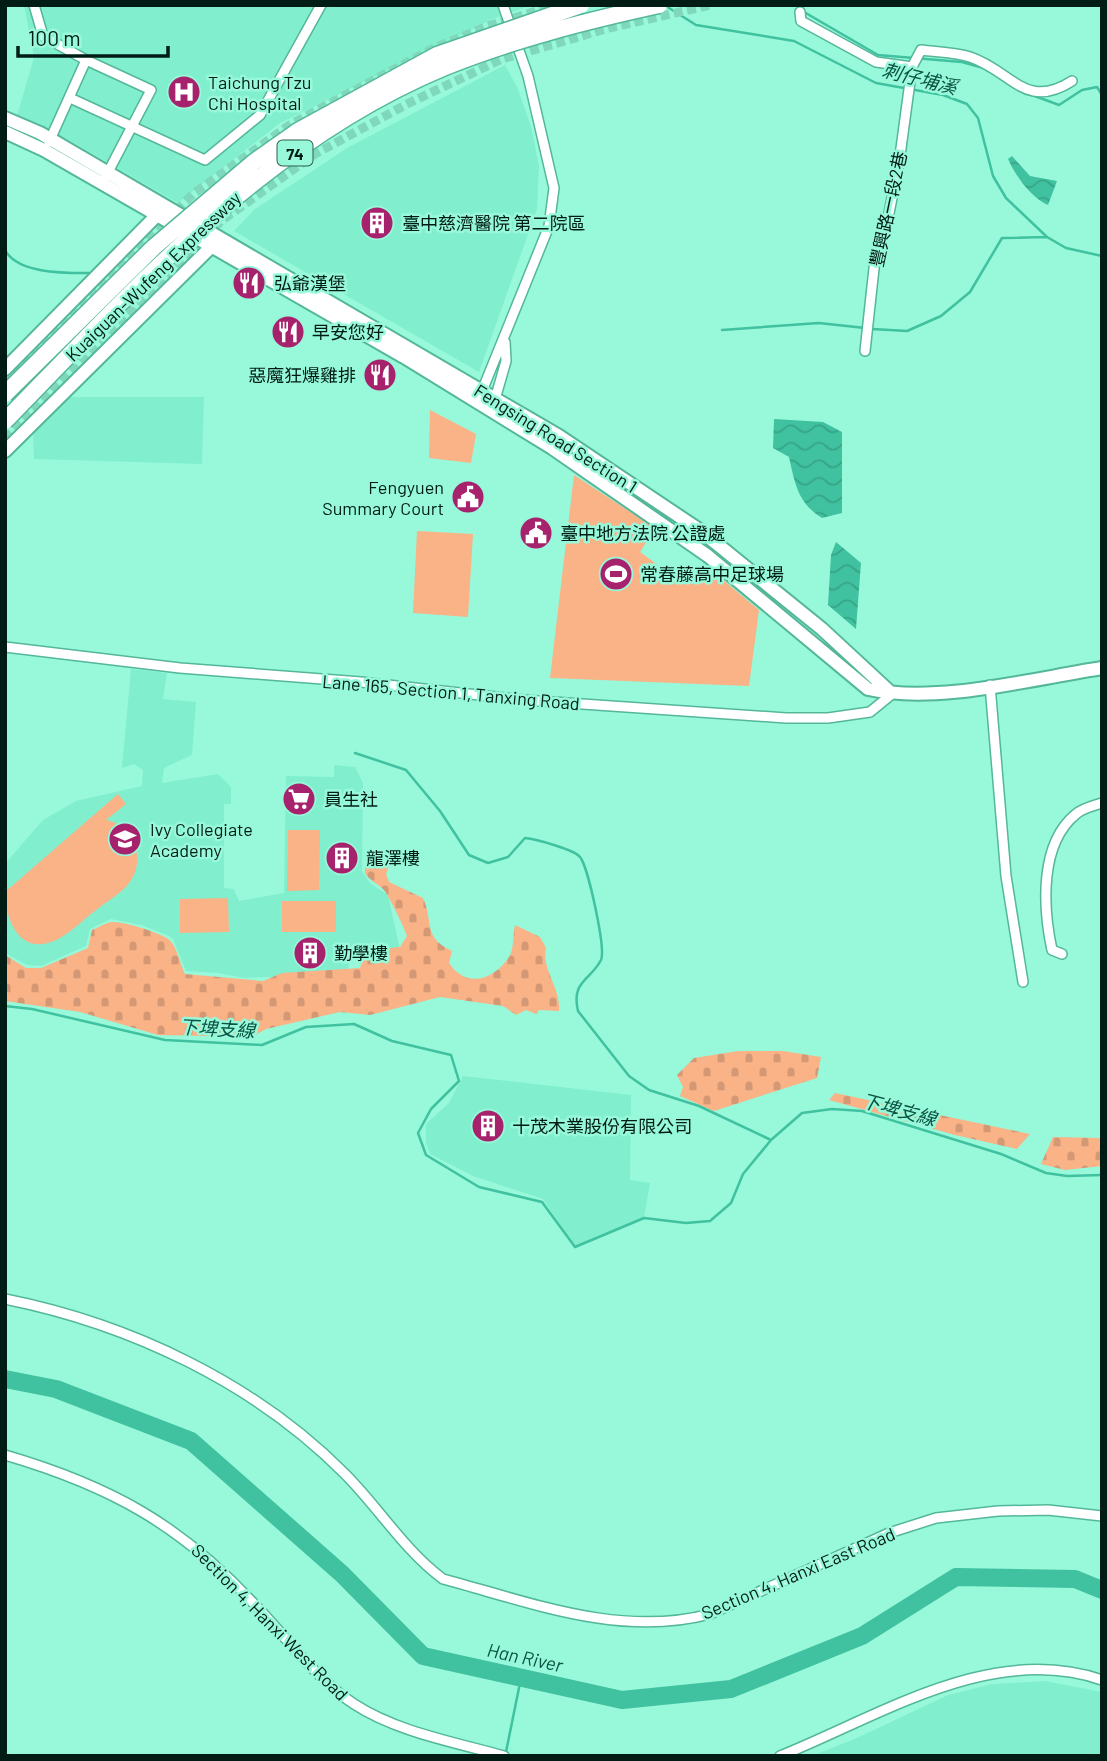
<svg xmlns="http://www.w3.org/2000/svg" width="1107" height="1761" font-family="Barlow,'Noto Sans TC',sans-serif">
<defs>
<pattern id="cemetery-stones" width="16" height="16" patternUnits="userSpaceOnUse" patternTransform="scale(1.75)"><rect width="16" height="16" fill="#fab287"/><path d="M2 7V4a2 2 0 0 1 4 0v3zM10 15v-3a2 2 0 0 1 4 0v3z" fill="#d49874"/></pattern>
<pattern id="water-waves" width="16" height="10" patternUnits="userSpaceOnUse" patternTransform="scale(1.75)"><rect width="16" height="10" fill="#40c19f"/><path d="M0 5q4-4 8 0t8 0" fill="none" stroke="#36a588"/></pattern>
</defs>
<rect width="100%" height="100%" fill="#97f9da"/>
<path fill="#81efce" d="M24 5H532L493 19 280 123 178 203 67 139 17 116 34 57Z
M505 65 517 87 531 126 539 166 537 209 479 372 234 231 255 209 347 148Z
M66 397H204L202 464 34 459 33 431Z
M131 669 167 673 163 699 196 702 192 755 164 768 162 783 218 774 231 787V804H224V888L234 889 239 901 284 893 286 776 334 777V765L355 767 363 783 362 871 370 883 388 895 400 949 351 958 347 974 244 978 218 973 186 971 173 939 167 935 141 925 111 919 90 929 86 946 41 966 27 965 5 953V865L10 858 43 820 76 801 142 786 143 770 134 764 122 768Z
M463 1076 631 1095 630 1180 650 1183 644 1218 575 1247 543 1199 473 1176 430 1154 426 1143V1124L449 1103Z
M1045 1681 1102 1692V1756H812L859 1737 948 1695 992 1684Z"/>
<path fill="url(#cemetery-stones)" d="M376 858 390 864 386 874 389 882 423 898C434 922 422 937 452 951L449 963C466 989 494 980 509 957 514 950 513 934 515 925L540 937 546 948C541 969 561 988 559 1011L539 1010 536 1014 526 1010 516 1015 503 1006 440 997 370 1015 340 1012 266 1029 252 1037 158 1035 80 1012 5 1001V955L26 968H41L88 948 92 930C98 928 106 922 113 922 126 922 160 933 168 939 177 945 180 964 185 974L263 981 282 973 360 968C366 948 382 949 400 947L407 936C405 929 387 892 383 889 377 883 370 881 365 873V862Z
M738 1051H783L821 1057 817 1078 714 1111 680 1096 683 1087 677 1075 694 1058Z
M835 1093 1030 1134 1017 1149 955 1135 829 1100Z
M1053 1137 1102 1138V1166L1065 1170 1041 1164Z"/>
<path fill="#fab287" d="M430 410 476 434 471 463 429 458Z
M574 475 655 528 640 552 684 584 704 564 759 610 749 686 550 678Z
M417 531 473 534 468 617 413 613Z
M118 794 126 804 106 820C134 825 147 859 129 883 122 893 106 902 96 910 84 919 72 932 58 939 19 959 5 918 5 892Z
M288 830H320L319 890 287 891Z
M228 898 229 932 180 933V899Z
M282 901H336V932H282Z"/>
<path fill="url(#water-waves)" d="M1012 156 1030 176 1057 181 1048 205C1031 198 1015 175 1008 159Z
M774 419 823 422 842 432V513L822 518C798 503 795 484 789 457L773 448Z
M836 542 861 563 856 629 828 605 831 555Z"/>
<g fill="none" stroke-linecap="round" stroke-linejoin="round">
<path stroke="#40c19f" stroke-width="2.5" d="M666 6 696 25 794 41 876 83 943 95 967 104 978 118 993 176 1006 198 1047 237 1066 248 1102 256
M804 12 878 55 962 62 987 69
M1024 92 1059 105 1082 90 1097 87 1102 95
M5 250C18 274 65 273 89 273
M872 329 907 331 941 316 970 292 1002 238 1047 237
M722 330 819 323 865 328
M355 753 406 770 440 811 469 855 488 863 508 857 525 838C536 839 575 850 580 857 588 866 606 949 601 960 590 981 571 981 578 1011L629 1076 649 1090 699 1106 771 1140
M5 1006 32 1009 165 1040 262 1045 306 1027 354 1024 392 1041 451 1055 459 1081 431 1109 418 1133 426 1155 479 1187 542 1202 575 1247 644 1218 686 1223 710 1221 731 1203 743 1174 771 1140 802 1113 832 1109 862 1111 1001 1154 1046 1173 1067 1176 1102 1175
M506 1752 521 1678"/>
<path stroke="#40c19f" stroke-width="18" d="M5 1379 56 1389 191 1441 342 1574 423 1656 622 1700 731 1689 862 1636 956 1577 1075 1579 1102 1590"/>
<path stroke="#80d8bc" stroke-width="9" stroke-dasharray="9 4.5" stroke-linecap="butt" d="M5 383 193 194 291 124 434 48 488 26 556 5
M5 439 221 221 315 154 409 103 502 59 609 28 711 5"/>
<defs>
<path id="street" d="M34 5 43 36 86 60
M800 12 801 21 876 62 912 67
M70 98 205 160 260 115 321 5
M49 142 86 60 151 90 106 176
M865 351 876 250 886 228 899 163 912 67 921 50C937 52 955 52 970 57 1012 71 1025 111 1072 81
M480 396 549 226 554 188 528 76 503 5
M494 403 506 361 505 342
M5 647 180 668 361 682 524 700 786 718H828L870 712 892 694
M990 685 1006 876 1023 982
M1062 954 1052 950C1043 908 1039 844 1076 814 1083 808 1093 806 1102 803
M5 1299C130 1324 255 1383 345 1474 379 1508 404 1550 443 1579 530 1602 620 1638 710 1614L889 1533 936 1518 998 1511 1048 1510 1102 1516
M5 1455C111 1486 181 1525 256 1606 287 1638 316 1679 354 1704 397 1732 454 1742 504 1756
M780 1756C880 1716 992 1642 1102 1680"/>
<path id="secondary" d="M5 118 40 133 559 436 701 531 822 629 889 691
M5 132 44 150 404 357 552 448 708 556 868 689C937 704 1031 679 1102 668
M5 369 161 211
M5 451 216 242"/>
</defs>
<use href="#street" stroke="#54b79a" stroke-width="12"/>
<use href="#secondary" stroke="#54b79a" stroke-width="16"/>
<use href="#street" stroke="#fff" stroke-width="9"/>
<use href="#secondary" stroke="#fff" stroke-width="12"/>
<defs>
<path id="highway-bridge" d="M5 394 154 247 254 162 298 131 437 55 581 5
M5 421C136 287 268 140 445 67 515 39 586 21 659 5"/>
</defs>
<use href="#highway-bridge" stroke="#54b79a" stroke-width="19" stroke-linecap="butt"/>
<use href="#highway-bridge" stroke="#fff" stroke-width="16"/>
</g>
<defs>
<symbol id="hospital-disc" viewBox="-11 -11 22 22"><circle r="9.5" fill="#a7226d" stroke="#97f9da"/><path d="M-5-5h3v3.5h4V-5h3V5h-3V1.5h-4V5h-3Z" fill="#fff"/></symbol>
<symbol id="building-disc" viewBox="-11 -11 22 22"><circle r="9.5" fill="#a7226d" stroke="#97f9da"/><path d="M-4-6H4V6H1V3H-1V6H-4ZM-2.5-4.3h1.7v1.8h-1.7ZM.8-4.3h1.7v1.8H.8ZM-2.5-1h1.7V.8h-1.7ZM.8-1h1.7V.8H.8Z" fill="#fff"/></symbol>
<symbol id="restaurant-disc" viewBox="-11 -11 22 22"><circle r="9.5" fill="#a7226d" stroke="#97f9da"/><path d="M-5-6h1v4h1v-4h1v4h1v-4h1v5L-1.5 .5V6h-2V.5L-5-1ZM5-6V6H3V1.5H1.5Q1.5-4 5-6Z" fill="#fff"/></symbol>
<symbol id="civic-disc" viewBox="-11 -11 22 22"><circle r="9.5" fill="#a7226d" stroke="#97f9da"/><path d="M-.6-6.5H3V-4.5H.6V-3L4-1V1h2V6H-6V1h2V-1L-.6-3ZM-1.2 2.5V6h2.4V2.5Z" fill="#fff"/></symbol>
<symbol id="stadium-disc" viewBox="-11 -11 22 22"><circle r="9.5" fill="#a7226d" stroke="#97f9da"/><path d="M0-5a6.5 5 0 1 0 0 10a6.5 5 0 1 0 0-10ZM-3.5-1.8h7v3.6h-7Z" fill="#fff"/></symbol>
<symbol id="supermarket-disc" viewBox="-11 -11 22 22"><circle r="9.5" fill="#a7226d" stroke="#97f9da"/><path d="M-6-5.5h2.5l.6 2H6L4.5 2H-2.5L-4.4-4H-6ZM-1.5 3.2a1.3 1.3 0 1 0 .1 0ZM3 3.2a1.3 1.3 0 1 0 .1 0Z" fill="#fff"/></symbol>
<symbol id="school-disc" viewBox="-11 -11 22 22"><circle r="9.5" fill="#a7226d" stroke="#97f9da"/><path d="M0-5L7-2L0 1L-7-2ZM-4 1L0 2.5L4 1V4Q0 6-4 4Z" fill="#fff"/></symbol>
</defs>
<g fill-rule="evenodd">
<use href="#hospital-disc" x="165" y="73" width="38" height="38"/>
<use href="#building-disc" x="358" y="204" width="38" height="38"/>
<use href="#restaurant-disc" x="230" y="264" width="38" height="38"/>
<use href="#restaurant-disc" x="269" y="313" width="38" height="38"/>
<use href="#restaurant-disc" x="361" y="356" width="38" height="38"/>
<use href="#civic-disc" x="449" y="478" width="38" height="38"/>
<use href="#civic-disc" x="517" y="514" width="38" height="38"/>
<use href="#stadium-disc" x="597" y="555" width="38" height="38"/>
<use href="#supermarket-disc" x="280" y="780" width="38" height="38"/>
<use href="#school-disc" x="106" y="820" width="38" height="38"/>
<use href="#building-disc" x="323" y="839" width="38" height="38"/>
<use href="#building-disc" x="291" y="934" width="38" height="38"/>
<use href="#building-disc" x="469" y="1107" width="38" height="38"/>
</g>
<g text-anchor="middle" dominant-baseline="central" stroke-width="5" stroke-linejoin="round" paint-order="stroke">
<rect fill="#97f9da" stroke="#2d5e4f" stroke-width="2" x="277.5" y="140.5" width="35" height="25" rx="5"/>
<g font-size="16" font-weight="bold" fill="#001c14">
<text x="295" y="153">74</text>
</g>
<g font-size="18" fill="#001c14" stroke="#97f9da" text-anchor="start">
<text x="208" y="82">Taichung Tzu<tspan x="208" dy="21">Chi Hospital</tspan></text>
<text x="402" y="223">臺中慈濟醫院 第二院區</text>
<text x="274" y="283">弘爺漢堡</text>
<text x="312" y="332">早安您好</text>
<text x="356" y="375" text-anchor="end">惡魔狂爆雞排</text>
<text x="444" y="487" text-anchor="end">Fengyuen<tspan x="444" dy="21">Summary Court</tspan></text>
<text x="560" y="533">臺中地方法院 公證處</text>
<text x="640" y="574">常春藤高中足球場</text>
<text x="324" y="799">員生社</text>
<text x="150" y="829">Ivy Collegiate<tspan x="150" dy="21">Academy</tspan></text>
<text x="366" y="858">龍澤樓</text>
<text x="334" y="953">勤學樓</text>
<text x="512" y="1126">十茂木業股份有限公司</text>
</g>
<g font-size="18" fill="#001c14" stroke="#97f9da">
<text transform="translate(888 209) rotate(-78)">豐興路一段2巷</text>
<text transform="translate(153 276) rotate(-44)">Kuaiguan-Wufeng Expressway</text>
<text transform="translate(556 438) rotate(32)">Fengsing Road Section 1</text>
<text transform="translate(451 692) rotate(5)">Lane 165, Section 1, Tanxing Road</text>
<text transform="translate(798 1573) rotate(-23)">Section 4, Hanxi East Road</text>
<text transform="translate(270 1622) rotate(45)">Section 4, Hanxi West Road</text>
</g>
<g font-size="19" font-style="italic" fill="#0b5443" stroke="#97f9da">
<text transform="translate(920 78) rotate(14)">刺仔埔溪</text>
<text transform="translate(217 1028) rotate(3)">下埤支線</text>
<text transform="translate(899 1109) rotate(15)">下埤支線</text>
<text transform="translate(525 1657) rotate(12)">Han River</text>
</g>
</g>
<rect width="1107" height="1761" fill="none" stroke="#001c14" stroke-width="14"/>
<path d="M18 46v10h150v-10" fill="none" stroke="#001c14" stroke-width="3.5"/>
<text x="28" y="46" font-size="21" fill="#001c14" stroke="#97f9da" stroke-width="5" paint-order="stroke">100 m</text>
</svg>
